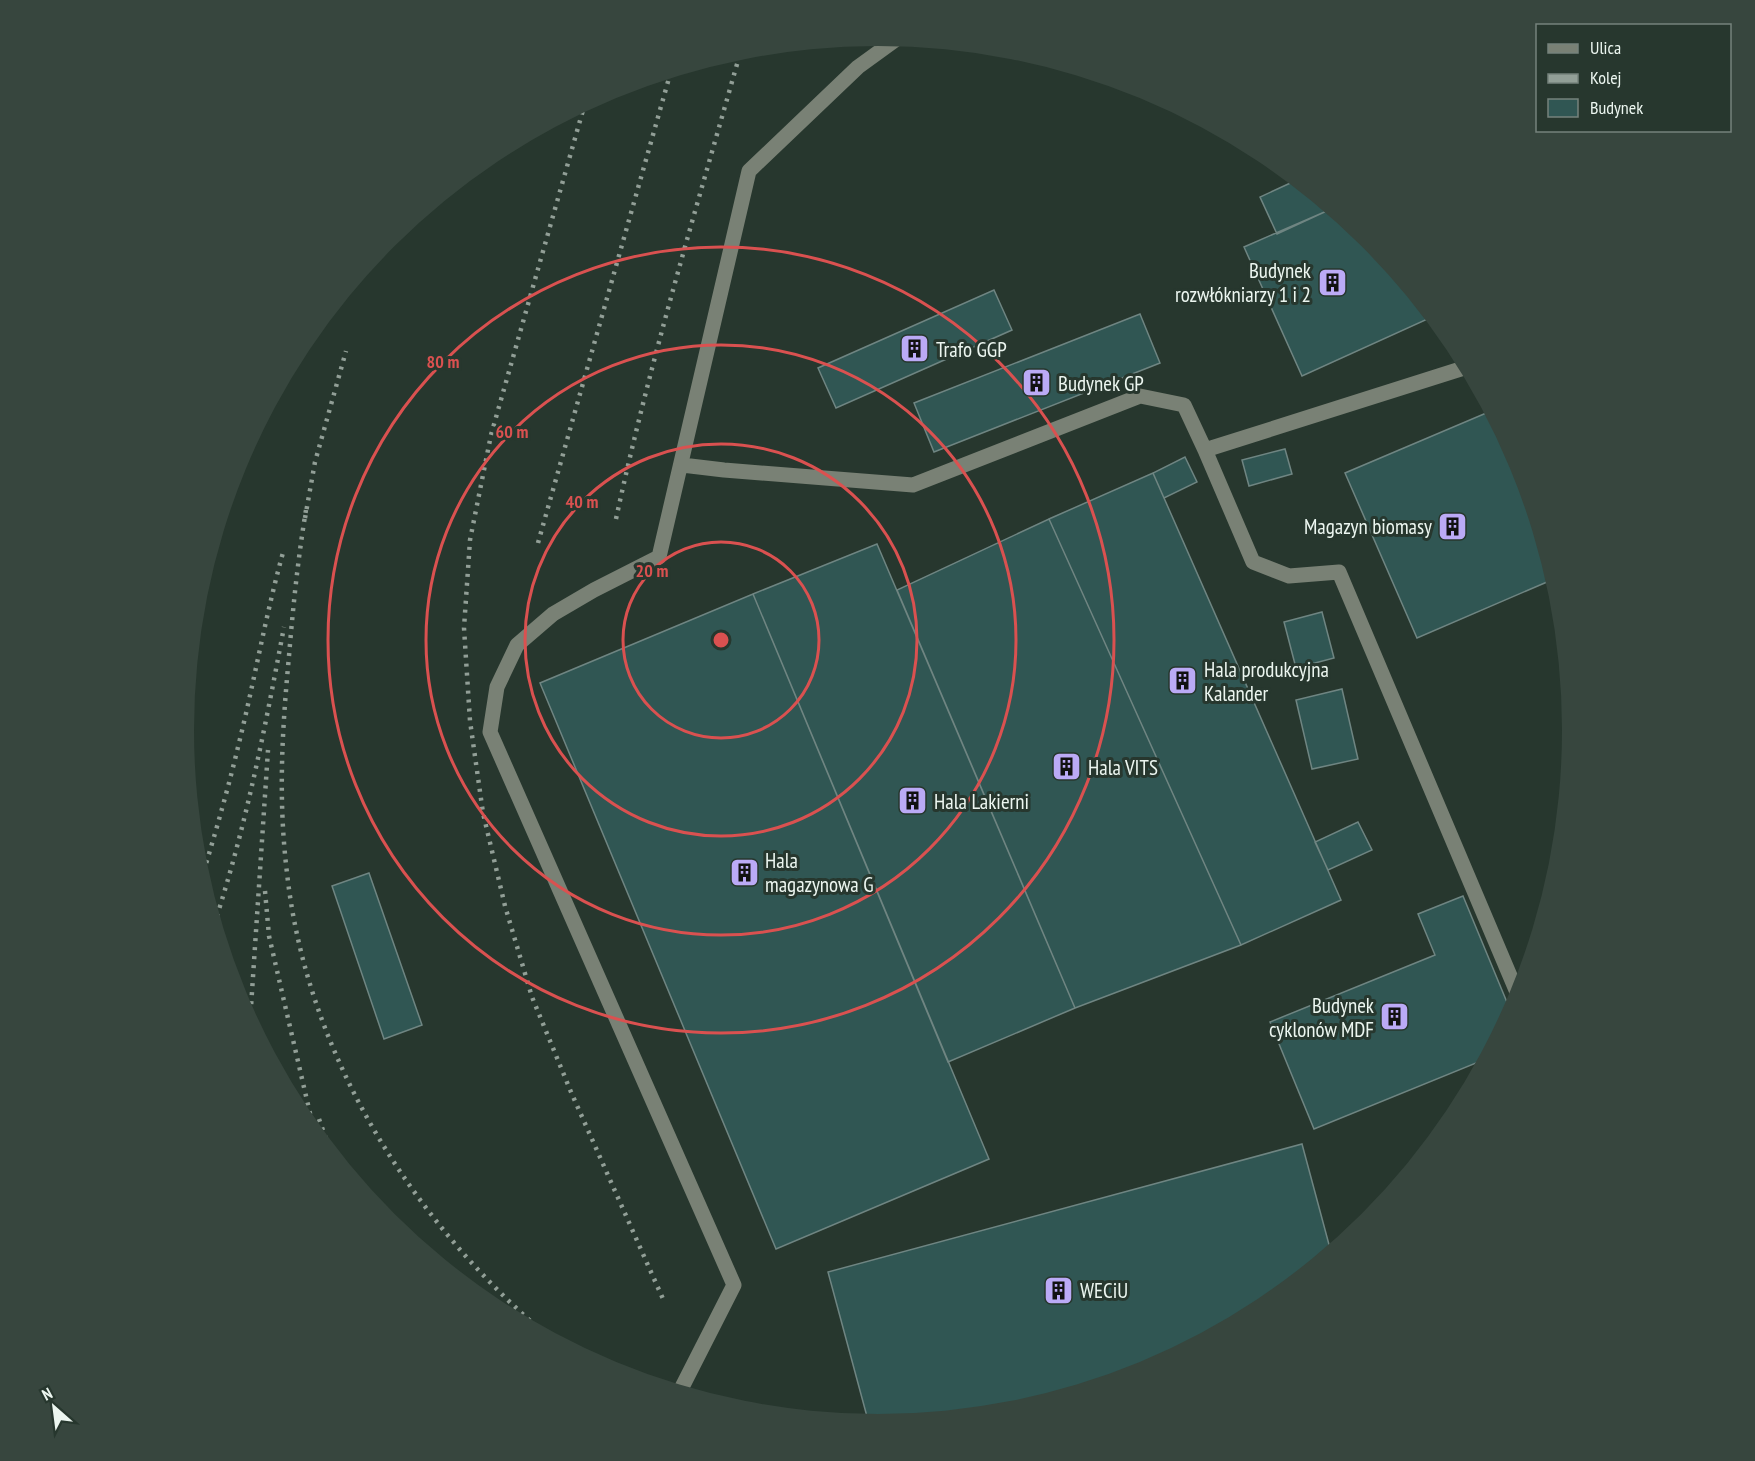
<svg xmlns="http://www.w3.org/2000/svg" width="1755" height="1461" font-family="'PT Sans Narrow',sans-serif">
<rect width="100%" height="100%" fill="#27372e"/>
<path fill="#305653" stroke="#6f8582" stroke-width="1.5" d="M1297 180 1331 209 1277 234 1260 197Z
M1331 209 1369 240 1432 317 1302 376 1244 247Z
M994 290 1012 330 836 408 818 368Z
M1140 314 1160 363 934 452 914 403Z
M1491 411 1519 465 1554 579 1417 638 1345 473Z
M1285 449 1292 474 1249 486 1242 460Z
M1185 457 1197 482 1164 498 1153 473Z
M1153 473 1341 900 1241 945 1049 519Z
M1049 519 1241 945 1075 1008 897 590Z
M877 544 1075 1008 948 1062 753 594Z
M753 594 989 1159 776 1249 540 683Z
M1322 612 1334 658 1296 668 1284 622Z
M1342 689 1358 759 1312 769 1296 700Z
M1358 822 1372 850 1328 870 1315 842Z
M369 873 422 1025 384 1039 332 886Z
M1463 896 1511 1012 1486 1059 1314 1129 1270 1022 1435 955 1418 914Z
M1302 1144 1331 1252 1263 1308 1143 1372 1013 1412 877 1425 869 1424 828 1272Z"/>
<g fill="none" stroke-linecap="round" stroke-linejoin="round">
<path stroke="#798175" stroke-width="15" d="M1205 450 1253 562 1289 576 1339 572 1519 997
M682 465 724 470 913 485 1140 396 1184 405 1205 450 1467 367
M679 1393 734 1285 490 732 497 687 517 645 553 614 594 590 659 557 749 171 858 67 898 38"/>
<path stroke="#929f97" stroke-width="4.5" stroke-dasharray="3 6" stroke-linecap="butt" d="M585 103 491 435 470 540 464 628 470 721 483 813 505 906 532 997 571 1092 663 1299
M306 510C298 558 293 607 289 656 282 731 278 799 287 873 307 1057 415 1227 556 1343
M305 518 315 462 346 351
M616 519C650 361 697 206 741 50
M538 543 671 71
M201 880C215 835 228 789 239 743 255 678 266 613 284 549
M265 891 269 936 315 1135
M214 925C246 827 265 728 284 627
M250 1022 268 750
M319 1119 332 1156"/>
</g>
<g fill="none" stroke="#da5150" stroke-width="3">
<circle cx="721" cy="640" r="98"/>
<circle cx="721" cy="640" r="196"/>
<circle cx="721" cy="640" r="295"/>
<circle cx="721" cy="640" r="393"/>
</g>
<defs>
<symbol id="building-square" viewBox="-11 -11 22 22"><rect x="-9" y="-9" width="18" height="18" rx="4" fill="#bbaaf6" stroke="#27372e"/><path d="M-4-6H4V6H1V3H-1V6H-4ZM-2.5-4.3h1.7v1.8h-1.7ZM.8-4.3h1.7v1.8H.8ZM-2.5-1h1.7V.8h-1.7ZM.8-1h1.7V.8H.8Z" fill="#111"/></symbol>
</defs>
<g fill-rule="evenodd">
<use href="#building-square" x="1316" y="266" width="33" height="33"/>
<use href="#building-square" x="898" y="332" width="33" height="33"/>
<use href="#building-square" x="1020" y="366" width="33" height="33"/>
<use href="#building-square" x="1436" y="510" width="33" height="33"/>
<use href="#building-square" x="1166" y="664" width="33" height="33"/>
<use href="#building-square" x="1050" y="750" width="33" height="33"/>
<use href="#building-square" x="896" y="784" width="33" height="33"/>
<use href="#building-square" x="728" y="856" width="33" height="33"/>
<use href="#building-square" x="1378" y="1000" width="33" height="33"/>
<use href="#building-square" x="1042" y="1274" width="33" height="33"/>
</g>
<g text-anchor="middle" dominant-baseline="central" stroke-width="6" stroke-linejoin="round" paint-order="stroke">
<g font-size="21" fill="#ecf6f0" stroke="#27372e" text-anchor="start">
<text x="1311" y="270" text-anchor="end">Budynek<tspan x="1311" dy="24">rozwłókniarzy 1 i 2</tspan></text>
<text x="936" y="349">Trafo GGP</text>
<text x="1058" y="383">Budynek GP</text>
<text x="1432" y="526" text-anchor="end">Magazyn biomasy</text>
<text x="1204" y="669">Hala produkcyjna<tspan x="1204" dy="24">Kalander</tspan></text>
<text x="1088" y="767">Hala VITS</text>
<text x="934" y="801">Hala Lakierni</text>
<text x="765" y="860">Hala<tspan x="765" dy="24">magazynowa G</tspan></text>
<text x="1374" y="1005" text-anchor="end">Budynek<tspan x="1374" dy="24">cyklonów MDF</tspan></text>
<text x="1080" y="1290">WECiU</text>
</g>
</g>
<path d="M0 0H1755V1461H0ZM194 730a684 684 0 1 1 1368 0a684 684 0 1 1-1368 0Z" fill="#37463e" fill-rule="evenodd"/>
<circle cx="721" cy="640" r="9" fill="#da5150" stroke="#27372e" stroke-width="3"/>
<g font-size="18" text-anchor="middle" font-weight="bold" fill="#da5150" stroke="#27372e" stroke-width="6" stroke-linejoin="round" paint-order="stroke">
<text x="443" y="368">80 m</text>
<text x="512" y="438">60 m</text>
<text x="582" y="508">40 m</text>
<text x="652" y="577">20 m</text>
</g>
<rect x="1536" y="24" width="195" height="108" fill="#27372e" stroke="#76837c" stroke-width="1.5"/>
<rect x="1548" y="44" width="30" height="9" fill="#798175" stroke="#76837c" stroke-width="1.5"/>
<text x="1590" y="54" font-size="18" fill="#ecf6f0">Ulica</text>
<rect x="1548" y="74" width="30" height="9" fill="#929f97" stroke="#76837c" stroke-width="1.5"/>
<text x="1590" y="84" font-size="18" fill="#ecf6f0">Kolej</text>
<rect x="1548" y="99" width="30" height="18" fill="#305653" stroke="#76837c" stroke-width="1.5"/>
<text x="1590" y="114" font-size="18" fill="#ecf6f0">Budynek</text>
<g transform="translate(54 1407) rotate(332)" stroke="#27372e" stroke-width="4.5" paint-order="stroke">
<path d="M0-4.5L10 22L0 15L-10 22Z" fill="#ecf6f0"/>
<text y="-9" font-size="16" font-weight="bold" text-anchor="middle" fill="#ecf6f0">N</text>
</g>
</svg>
